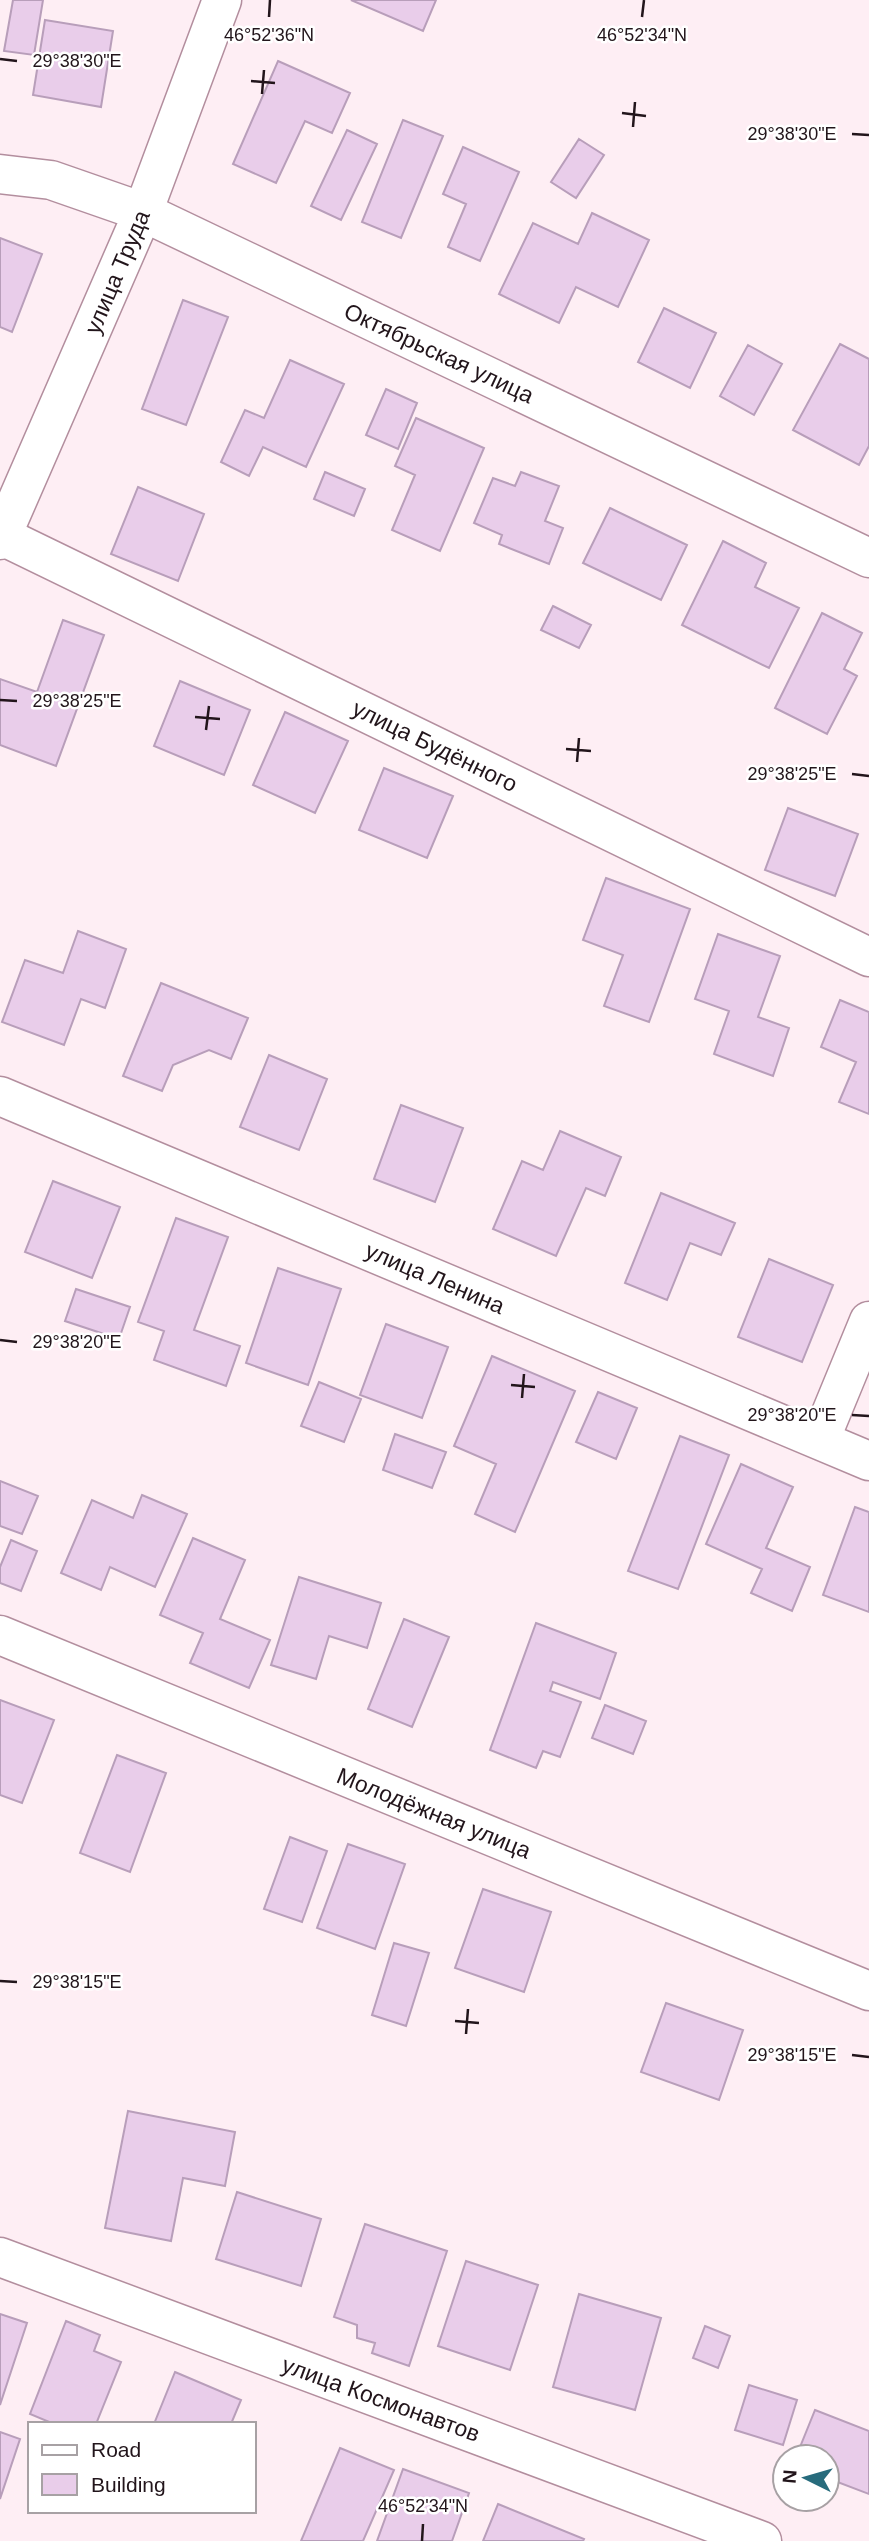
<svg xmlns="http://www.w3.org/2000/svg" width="869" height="2541" font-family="Arial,sans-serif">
<rect width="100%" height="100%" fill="#feeef4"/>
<path fill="#e9cdea" stroke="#b89eba" stroke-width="2" d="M13 0H43L34 55 4 51Z
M351 0H436L423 31Z
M45 20 113 31 101 107 33 95Z
M278 61 350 93 332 133 305 121 276 183 233 164Z
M403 120 443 136 401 238 362 222Z
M347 130 377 144 341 220 311 206Z
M579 139 604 155 576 198 551 182Z
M463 147 519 172 480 261 448 247 466 204 443 194Z
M592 213 649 240 618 307 576 287 559 323 499 294 533 223 578 244Z
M0 238 42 254 12 332 0 327Z
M183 300 228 317 186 425 142 409Z
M664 308 716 333 690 388 638 362Z
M840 344 869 359V446L859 465 793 430Z
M748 345 782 364 754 415 720 396Z
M290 360 344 384 306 467 263 447 249 476 221 462 245 410 264 418Z
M386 389 417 403 398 449 366 435Z
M416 418 484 448 440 551 392 530 415 475 395 466Z
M325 472 365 489 354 516 314 499Z
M521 472 559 486 545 521 563 528 549 564 499 544 502 535 474 523 493 478 515 486Z
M138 487 204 514 178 581 111 554Z
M610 508 687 545 661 600 583 563Z
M723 541 766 563 755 587 799 608 769 668 682 625Z
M553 606 591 625 579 648 541 630Z
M822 613 862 633 844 669 857 676 827 734 775 708Z
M63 620 104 635 56 766 0 745V679L37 692Z
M180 681 250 710 224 775 154 746Z
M285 712 348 741 315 813 253 785Z
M384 768 453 796 427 858 359 830Z
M788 808 858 834 835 896 765 870Z
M606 878 690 909 649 1022 604 1006 623 955 583 940Z
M78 931 126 949 105 1008 81 999 64 1045 2 1022 25 960 63 973Z
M718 934 780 956 758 1017 789 1028 773 1076 714 1054 729 1011 695 999Z
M161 983 248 1018 231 1059 209 1050 173 1065 162 1091 123 1076Z
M840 1000 869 1012V1114L839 1102 856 1062 821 1047Z
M269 1055 327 1079 299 1150 240 1127Z
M401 1105 463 1128 435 1202 374 1179Z
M560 1131 621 1157 605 1196 586 1188 556 1256 493 1229 522 1161 543 1170Z
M53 1181 120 1207 92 1278 25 1252Z
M661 1193 735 1223 721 1255 690 1243 667 1300 625 1283Z
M176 1218 228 1237 194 1330 240 1346 226 1386 154 1360 164 1331 138 1322Z
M769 1259 833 1285 802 1362 738 1337Z
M278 1268 341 1289 308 1385 246 1363Z
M76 1289 130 1307 119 1339 65 1321Z
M386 1324 448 1347 422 1418 360 1395Z
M492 1356 575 1391 515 1532 475 1514 496 1464 454 1446Z
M319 1382 361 1399 344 1442 301 1426Z
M598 1392 637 1408 616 1459 576 1442Z
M395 1434 446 1452 432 1488 383 1470Z
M680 1436 729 1455 678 1589 628 1571Z
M741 1464 793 1487 766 1548 810 1567 792 1611 751 1593 762 1569 706 1544Z
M0 1481 38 1496 22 1534 0 1526Z
M142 1495 187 1514 155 1587 110 1567 101 1590 61 1573 92 1500 133 1518Z
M855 1507 869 1512V1612L823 1595Z
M193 1538 245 1560 220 1619 270 1640 249 1688 190 1663 203 1633 160 1615Z
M11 1540 37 1551 21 1591 0 1583V1567Z
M299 1577 381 1603 367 1648 329 1636 316 1679 271 1665Z
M404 1619 449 1637 412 1727 368 1709Z
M536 1623 616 1653 600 1699 553 1682 550 1691 581 1702 560 1757 543 1751 536 1768 490 1750Z
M0 1700 54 1720 22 1803 0 1795Z
M605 1705 646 1721 633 1754 592 1738Z
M117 1755 166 1773 130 1872 80 1853Z
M290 1837 327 1851 302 1922 264 1909Z
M348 1844 405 1864 375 1949 317 1928Z
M483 1889 551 1912 524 1992 455 1968Z
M394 1943 429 1953 406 2026 372 2015Z
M666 2003 743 2030 719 2100 641 2072Z
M128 2111 235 2132 225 2186 183 2178 171 2241 105 2228Z
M237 2192 321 2219 301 2286 216 2259Z
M365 2224 447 2251 409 2366 372 2353 375 2343 357 2338V2325L334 2317Z
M466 2261 538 2285 510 2370 438 2346Z
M579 2294 661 2318 635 2410 553 2387Z
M0 2314 27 2323 0 2405Z
M66 2321 100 2335 94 2351 121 2362 96 2424H54L30 2414Z
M705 2326 730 2336 718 2368 693 2358Z
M175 2372 241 2400 231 2424H154Z
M749 2385 797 2400 783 2445 735 2430Z
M815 2410 869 2431V2494L827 2478V2457H796Z
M0 2432 20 2439 0 2499Z
M340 2448 394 2470 363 2541H301Z
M403 2469 469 2493 452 2541H377Z
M498 2504 584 2539 583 2541H483Z"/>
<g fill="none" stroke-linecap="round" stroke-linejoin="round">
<defs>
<path id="street" d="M143 212 869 558
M0 535 869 957
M0 1096 869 1461
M820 1440 869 1321
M0 1635 869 1991
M0 2257 762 2541"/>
<path id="secondary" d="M0 174 51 180 143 212
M0 540 143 212 222 0"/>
</defs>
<use href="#street" stroke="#b38e9e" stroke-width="41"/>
<use href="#secondary" stroke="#b38e9e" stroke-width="41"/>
<use href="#street" stroke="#fff" stroke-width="38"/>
<use href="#secondary" stroke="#fff" stroke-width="38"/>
</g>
<path fill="none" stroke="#22151b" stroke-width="2.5" d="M269 17 270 0M642 17 644 0M0 59 17 61M251 81 275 83M262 94 264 70M622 113 646 116M633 127 635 102M852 134 869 135M0 700 17 701M195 717 220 719M206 730 209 706M566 749 591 751M577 762 579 738M852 774 869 776M0 1340 17 1342M511 1385 535 1387M522 1398 524 1374M852 1415 869 1416M0 1981 17 1982M455 2021 479 2023M466 2034 468 2009M852 2055 869 2057M422 2541 423 2524"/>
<g text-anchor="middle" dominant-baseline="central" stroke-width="5" stroke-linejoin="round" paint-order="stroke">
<g font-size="23" fill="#22151b" stroke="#fff">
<text transform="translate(117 272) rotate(-67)">улица Труда</text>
<text transform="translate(439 353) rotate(25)">Октябрьская улица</text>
<text transform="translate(435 746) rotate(26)">улица Будённого</text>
<text transform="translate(435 1278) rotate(23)">улица Ленина</text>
<text transform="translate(434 1813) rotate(22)">Молодёжная улица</text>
<text transform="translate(381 2399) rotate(20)">улица Космонавтов</text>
</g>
</g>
<g font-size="18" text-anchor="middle" fill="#22151b" stroke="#fff" stroke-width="5" stroke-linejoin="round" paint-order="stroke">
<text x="269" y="41">46°52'36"N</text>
<text x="642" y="41">46°52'34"N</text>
<text x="77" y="67">29°38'30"E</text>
<text x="792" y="140">29°38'30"E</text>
<text x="77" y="707">29°38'25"E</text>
<text x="792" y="780">29°38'25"E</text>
<text x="77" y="1348">29°38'20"E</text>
<text x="792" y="1421">29°38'20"E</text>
<text x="77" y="1988">29°38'15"E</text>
<text x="792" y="2061">29°38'15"E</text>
<text x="423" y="2512">46°52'34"N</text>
</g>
<rect x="28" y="2422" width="228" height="91" fill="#ffffff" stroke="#a7a1a4" stroke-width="2"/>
<rect x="42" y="2445" width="35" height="10" fill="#ffffff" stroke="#a7a1a4" stroke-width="2"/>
<text x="91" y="2457" font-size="21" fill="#22151b">Road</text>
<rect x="42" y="2474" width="35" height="21" fill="#e9cdea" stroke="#a7a1a4" stroke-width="2"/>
<text x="91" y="2492" font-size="21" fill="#22151b">Building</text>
<g transform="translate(806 2478) rotate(275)"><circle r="33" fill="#ffffff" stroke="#a7a1a4" stroke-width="2"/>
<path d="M0-5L12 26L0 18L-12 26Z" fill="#286c7d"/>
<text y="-10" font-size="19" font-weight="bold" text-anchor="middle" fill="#22151b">N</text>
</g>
</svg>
